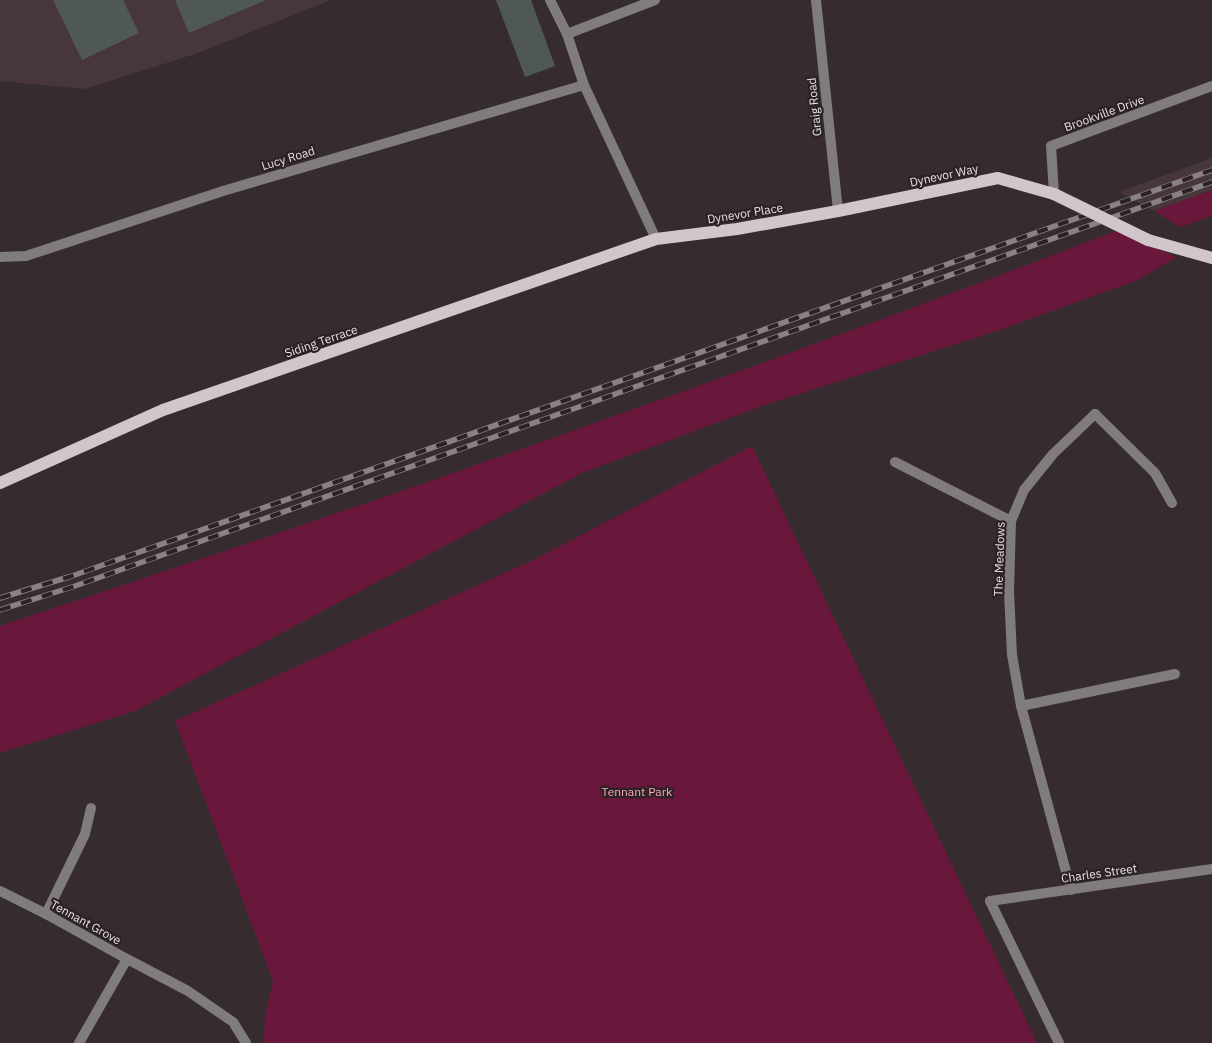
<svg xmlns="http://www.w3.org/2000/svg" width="1212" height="1043" font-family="'IBM Plex Sans',sans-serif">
<rect width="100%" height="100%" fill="#362c2f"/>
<path fill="#47373b" d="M0 0H331L198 53 85 89 0 81Z
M1212 158V190L1154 211 1119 192Z"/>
<path fill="#69183b" d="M1212 190V216L1180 227 1154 211Z
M1116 231 1177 257 1138 280 1000 330 762 406 582 473 135 711 0 753V626C375 503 747 372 1116 231Z
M752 446 1037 1043H264L265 1015 273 981 175 721 531 561Z"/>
<path fill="#4f5852" d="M53 0H123L139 33 82 60Z
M175 0H266L189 33Z
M496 0H531L555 66 525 77Z"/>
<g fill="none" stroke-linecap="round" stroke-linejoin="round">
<path stroke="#807b7c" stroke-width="10" d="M550 0 567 34 655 0
M1095 414 1155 473 1172 503
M895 462 1011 521
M990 901 1059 1043
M46 914 85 834 91 808"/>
<path stroke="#807b7c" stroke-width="10" d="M816 0 838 211
M567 34 584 85 656 239
M1054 194 1051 146 1212 86
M0 257 26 256 223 191 584 85
M1021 706 1175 674
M1071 890 1021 706 1012 655 1009 592 1011 521 1024 490 1053 454 1095 414
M0 891 46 914 127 959 79 1043
M990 901 1212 869
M127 959 188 991 233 1022 246 1043"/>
<path stroke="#d1c6c9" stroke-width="12" d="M1148 240 1212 258
M0 483 163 410 656 239 737 229 838 211 998 178 1054 194"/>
<defs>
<path id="rail" d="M0 598 72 576 1212 170
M0 610 75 586 1212 182"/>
</defs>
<use href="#rail" stroke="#898184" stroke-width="5.5"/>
<use href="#rail" stroke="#2c2225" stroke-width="4" stroke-dasharray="11" stroke-linecap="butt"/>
<path stroke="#d1c6c9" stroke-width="12" d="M1054 194 1148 240"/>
</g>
<g text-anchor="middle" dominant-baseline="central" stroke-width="4.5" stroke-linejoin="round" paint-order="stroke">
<g font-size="12" fill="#e7e1e3" stroke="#2c2225">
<text transform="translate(814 107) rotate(-96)">Graig Road</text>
<text transform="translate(1104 113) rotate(-20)">Brookville Drive</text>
<text transform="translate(288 158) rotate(-17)">Lucy Road</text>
<text transform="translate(944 175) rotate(-12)">Dynevor Way</text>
<text transform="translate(745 213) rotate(-9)">Dynevor Place</text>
<text transform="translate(321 341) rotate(-19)">Siding Terrace</text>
<text transform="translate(999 559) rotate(-88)">The Meadows</text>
<text transform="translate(1099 873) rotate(-8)">Charles Street</text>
<text transform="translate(86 922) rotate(29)">Tennant Grove</text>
</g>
<g font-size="12" fill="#f5abc2" stroke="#2c2225">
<text x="637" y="791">Tennant Park</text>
</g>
</g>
</svg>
